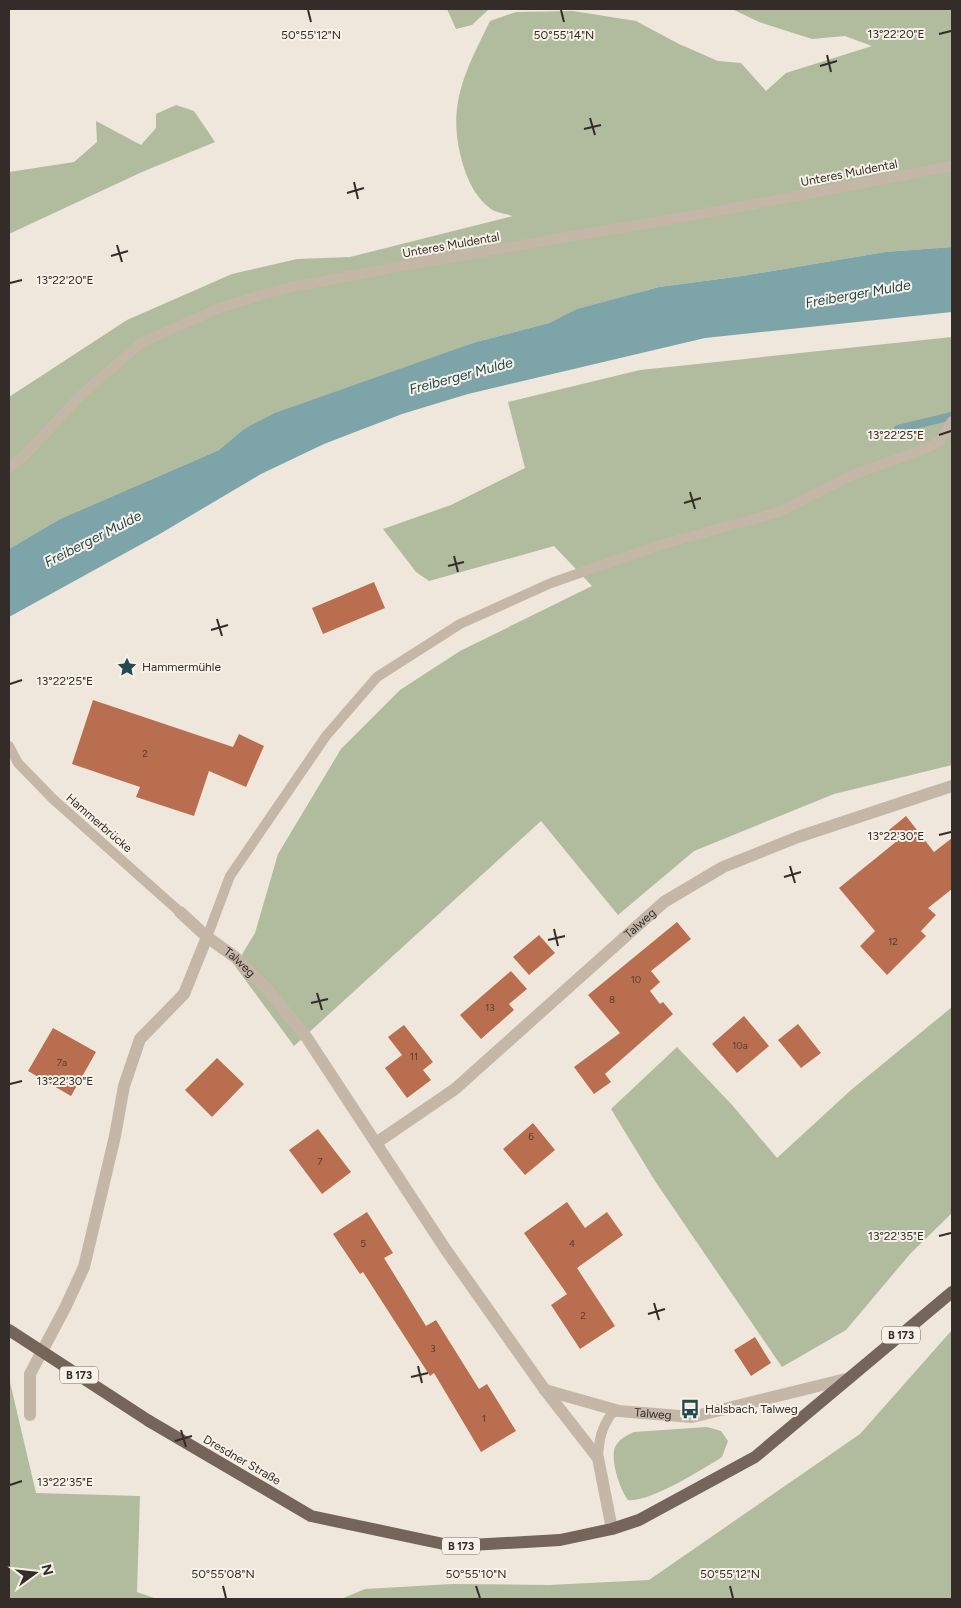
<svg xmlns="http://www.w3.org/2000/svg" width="961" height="1608" font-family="Figtree,sans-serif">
<rect width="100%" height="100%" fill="#efe7db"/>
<path fill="#b0bc9d" d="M447 9H489L472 25 456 29Z
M732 9H952V247L885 252 742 276 659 287 578 309 549 323 476 342 244 429 219 450 60 519 9 549V397L127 320 232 274 297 259 350 257 513 216C507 214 497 213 491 209 477 199 469 183 464 168 445 108 464 74 490 21L516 12 573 11 636 21 679 44 718 61 741 63 766 91 786 73 872 46 845 36 812 39 759 22Z
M176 105 194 111 215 142 142 172 9 234V172L74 162 97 142 96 121 141 145 156 128V114Z
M952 337V765L834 794 694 851 618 915 541 821 294 1046 235 966 255 933 278 854 341 749 400 690 460 651 592 586 554 546 429 581 416 572 383 529 451 505 525 468 508 402 640 370Z
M952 1007V1213L910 1254 846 1330 782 1367 655 1181 611 1109 677 1047 733 1106 777 1158 851 1090Z
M952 1330V1599H341L365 1589 452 1584 549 1585 649 1580 860 1434Z
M9 1378 36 1493 140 1496 137 1592 157 1599H9Z
M707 1427 721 1431 728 1441 722 1457C703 1469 649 1503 628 1500 620 1490 610 1460 615 1447 619 1439 627 1435 634 1432Z"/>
<path fill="#7da4a9" d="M952 247V312L705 338 468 394 402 414 324 444 261 474 158 535 9 617V549L60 519 219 450 244 429 275 413 476 342 549 323 577 309 659 287 742 276 885 252Z"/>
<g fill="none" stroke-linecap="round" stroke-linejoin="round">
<path stroke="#7da4a9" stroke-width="8" d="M898 429 952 416"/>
</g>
<path fill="#b96f4f" d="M374 582 385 608 323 634 312 608Z
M93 700 233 747 239 734 264 746 246 787 209 771 194 816 136 797 140 787 72 764Z
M906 816 934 852 952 838V889L928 908 936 915 921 931 926 936 887 975 860 946 875 931 839 888 897 841 889 830Z
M677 922 691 939 651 971 660 982 650 991 660 1004 663 1002 673 1014 605 1074 611 1082 594 1094 574 1067 620 1033 588 995Z
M539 935 555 953 529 975 513 957Z
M511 971 527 989 509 1004 514 1010 481 1039 460 1015Z
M744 1016 769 1046 737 1073 712 1044Z
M798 1024 821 1053 801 1068 778 1040Z
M404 1025 433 1062 423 1070 431 1080 407 1098 385 1068 402 1055 388 1037Z
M53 1028 96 1052 71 1096 28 1071Z
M217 1058 244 1084 212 1117 185 1090Z
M533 1123 555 1150 525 1175 503 1149Z
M318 1129 351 1172 322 1194 289 1150Z
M567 1202 585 1228 607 1212 623 1235 577 1268 615 1326 580 1349 551 1305 567 1294 524 1233Z
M367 1212 393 1253 384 1258 426 1326 436 1320 479 1389 487 1384 516 1431 481 1452 434 1373 430 1376 363 1272 360 1274 333 1234Z
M755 1337 771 1363 751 1376 734 1350Z"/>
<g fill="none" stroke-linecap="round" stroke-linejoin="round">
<path stroke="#c5b7a8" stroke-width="10" d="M9 468 25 455 81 395 141 343 219 308 282 289 407 265 729 209 952 166
M9 746 18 763 53 799 180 912
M207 937 230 876 326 736 377 677 460 624 551 583 660 545 779 512 852 475 923 450 939 442 952 421
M598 1458C599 1440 601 1427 613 1412L619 1411"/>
<g stroke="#c5b7a8" stroke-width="12">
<path id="s1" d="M180 912 207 937 235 957 267 989 307 1038 446 1250 545 1390 598 1458 612 1529"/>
<path id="s2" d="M376 1143 455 1089 664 902 723 867 798 837 952 786"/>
<path id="s3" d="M545 1390 619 1411 692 1417 850 1378"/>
<path d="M30 1415V1374L65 1308 84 1267 115 1136 124 1086 140 1039 184 994 207 937"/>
</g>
<path stroke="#74645a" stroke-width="12" d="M149 1421 311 1516 453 1546 560 1540 612 1529 639 1520 755 1457 952 1292"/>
<path stroke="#74645a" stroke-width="12" d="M9 1330 149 1421"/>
</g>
<path fill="none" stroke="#332c28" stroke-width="2" d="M308 10 311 22M561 10 564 22M939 34 951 31M827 55 831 72M820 66 837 61M590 118 595 135M584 129 601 125M354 182 358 199M347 193 364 188M117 245 122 262M111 256 128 251M10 283 22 280M939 435 951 431M690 492 695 509M684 503 701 498M454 556 458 572M448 566 464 562M217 619 222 636M211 630 228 625M10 684 22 680M939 835 951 832M790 866 795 883M784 877 801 872M554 929 558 946M548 940 565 936M317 993 322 1010M311 1003 328 999M10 1084 22 1081M939 1236 951 1233M654 1303 659 1320M648 1314 665 1309M418 1366 422 1383M411 1377 428 1373M181 1430 186 1447M175 1441 192 1436M10 1485 22 1481M223 1586 226 1598M476 1586 480 1598M730 1586 733 1598"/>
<defs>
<symbol id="sight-bare" viewBox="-9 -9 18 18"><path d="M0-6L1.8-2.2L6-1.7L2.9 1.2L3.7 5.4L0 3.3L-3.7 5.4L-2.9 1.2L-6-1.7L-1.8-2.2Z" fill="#224a50" stroke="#f7f1e7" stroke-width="2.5" paint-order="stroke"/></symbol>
<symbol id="bus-bare" viewBox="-9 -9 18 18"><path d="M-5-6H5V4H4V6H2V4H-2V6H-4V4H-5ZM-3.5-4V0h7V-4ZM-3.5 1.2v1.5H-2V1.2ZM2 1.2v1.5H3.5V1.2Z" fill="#224a50" stroke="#f7f1e7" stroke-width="2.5" paint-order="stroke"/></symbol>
</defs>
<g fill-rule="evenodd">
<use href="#sight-bare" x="113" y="653" width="28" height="28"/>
<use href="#bus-bare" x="676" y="1395" width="28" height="28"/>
</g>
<g text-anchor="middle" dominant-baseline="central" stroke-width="4" stroke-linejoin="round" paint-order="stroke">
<g font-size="10" fill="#543d32">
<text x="145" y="753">2</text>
<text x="893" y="941">12</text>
<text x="636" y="979">10</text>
<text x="612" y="999">8</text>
<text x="490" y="1007">13</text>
<text x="740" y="1045">10a</text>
<text x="414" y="1056">11</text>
<text x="62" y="1062">7a</text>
<text x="531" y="1136">6</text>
<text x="320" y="1161">7</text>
<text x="363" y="1243">5</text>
<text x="572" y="1243">4</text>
<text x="583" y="1315">2</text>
<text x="433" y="1348">3</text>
<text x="484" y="1418">1</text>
</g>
<g fill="#f7f1e7" stroke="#6e6761" stroke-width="1">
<rect x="882" y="1326.5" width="38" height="17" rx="4"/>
<rect x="60" y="1366.5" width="38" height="17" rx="4"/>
<rect x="442" y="1537.5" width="38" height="17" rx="4"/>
</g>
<g font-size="11" font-weight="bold" fill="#332c28">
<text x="901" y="1335">B 173</text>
<text x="79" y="1375">B 173</text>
<text x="461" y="1546">B 173</text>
</g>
<g font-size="12" fill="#332c28" stroke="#f7f1e7">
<text transform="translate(849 173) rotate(-11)">Unteres Muldental</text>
<text transform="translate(451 245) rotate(-10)">Unteres Muldental</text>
<text transform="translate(99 823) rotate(41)">Hammerbrücke</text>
<text stroke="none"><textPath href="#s2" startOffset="344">Talweg</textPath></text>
<text stroke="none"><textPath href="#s1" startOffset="78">Talweg</textPath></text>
<text stroke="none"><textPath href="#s3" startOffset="111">Talweg</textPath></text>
<text transform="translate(242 1460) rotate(30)">Dresdner Straße</text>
</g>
<g font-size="12" fill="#332c28" stroke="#f7f1e7" text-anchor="start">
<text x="142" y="667">Hammermühle</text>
<text x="705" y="1409">Halsbach, Talweg</text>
</g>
<g font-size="14" font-style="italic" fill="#224a50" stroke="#f7f1e7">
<text transform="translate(858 294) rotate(-10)">Freiberger Mulde</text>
<text transform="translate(461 376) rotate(-15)">Freiberger Mulde</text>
<text transform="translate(93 539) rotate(-27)">Freiberger Mulde</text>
</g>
</g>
<g font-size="12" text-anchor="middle" fill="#332c28" stroke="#f7f1e7" stroke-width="4" stroke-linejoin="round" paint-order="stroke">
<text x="896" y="38">13°22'20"E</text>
<text x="311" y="39">50°55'12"N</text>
<text x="564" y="39">50°55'14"N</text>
<text x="65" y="284">13°22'20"E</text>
<text x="896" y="439">13°22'25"E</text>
<text x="65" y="685">13°22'25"E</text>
<text x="896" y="840">13°22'30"E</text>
<text x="65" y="1085">13°22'30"E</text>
<text x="896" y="1240">13°22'35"E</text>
<text x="65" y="1486">13°22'35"E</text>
<text x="223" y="1578">50°55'08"N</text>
<text x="476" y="1578">50°55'10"N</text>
<text x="730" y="1578">50°55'12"N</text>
</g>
<rect width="961" height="1608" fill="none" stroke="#332c28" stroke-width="20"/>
<g transform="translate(35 1573) rotate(75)" stroke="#f7f1e7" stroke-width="4" paint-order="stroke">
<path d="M0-4L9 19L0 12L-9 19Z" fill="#332c28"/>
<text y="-8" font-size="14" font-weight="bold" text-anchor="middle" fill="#332c28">N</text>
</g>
</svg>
